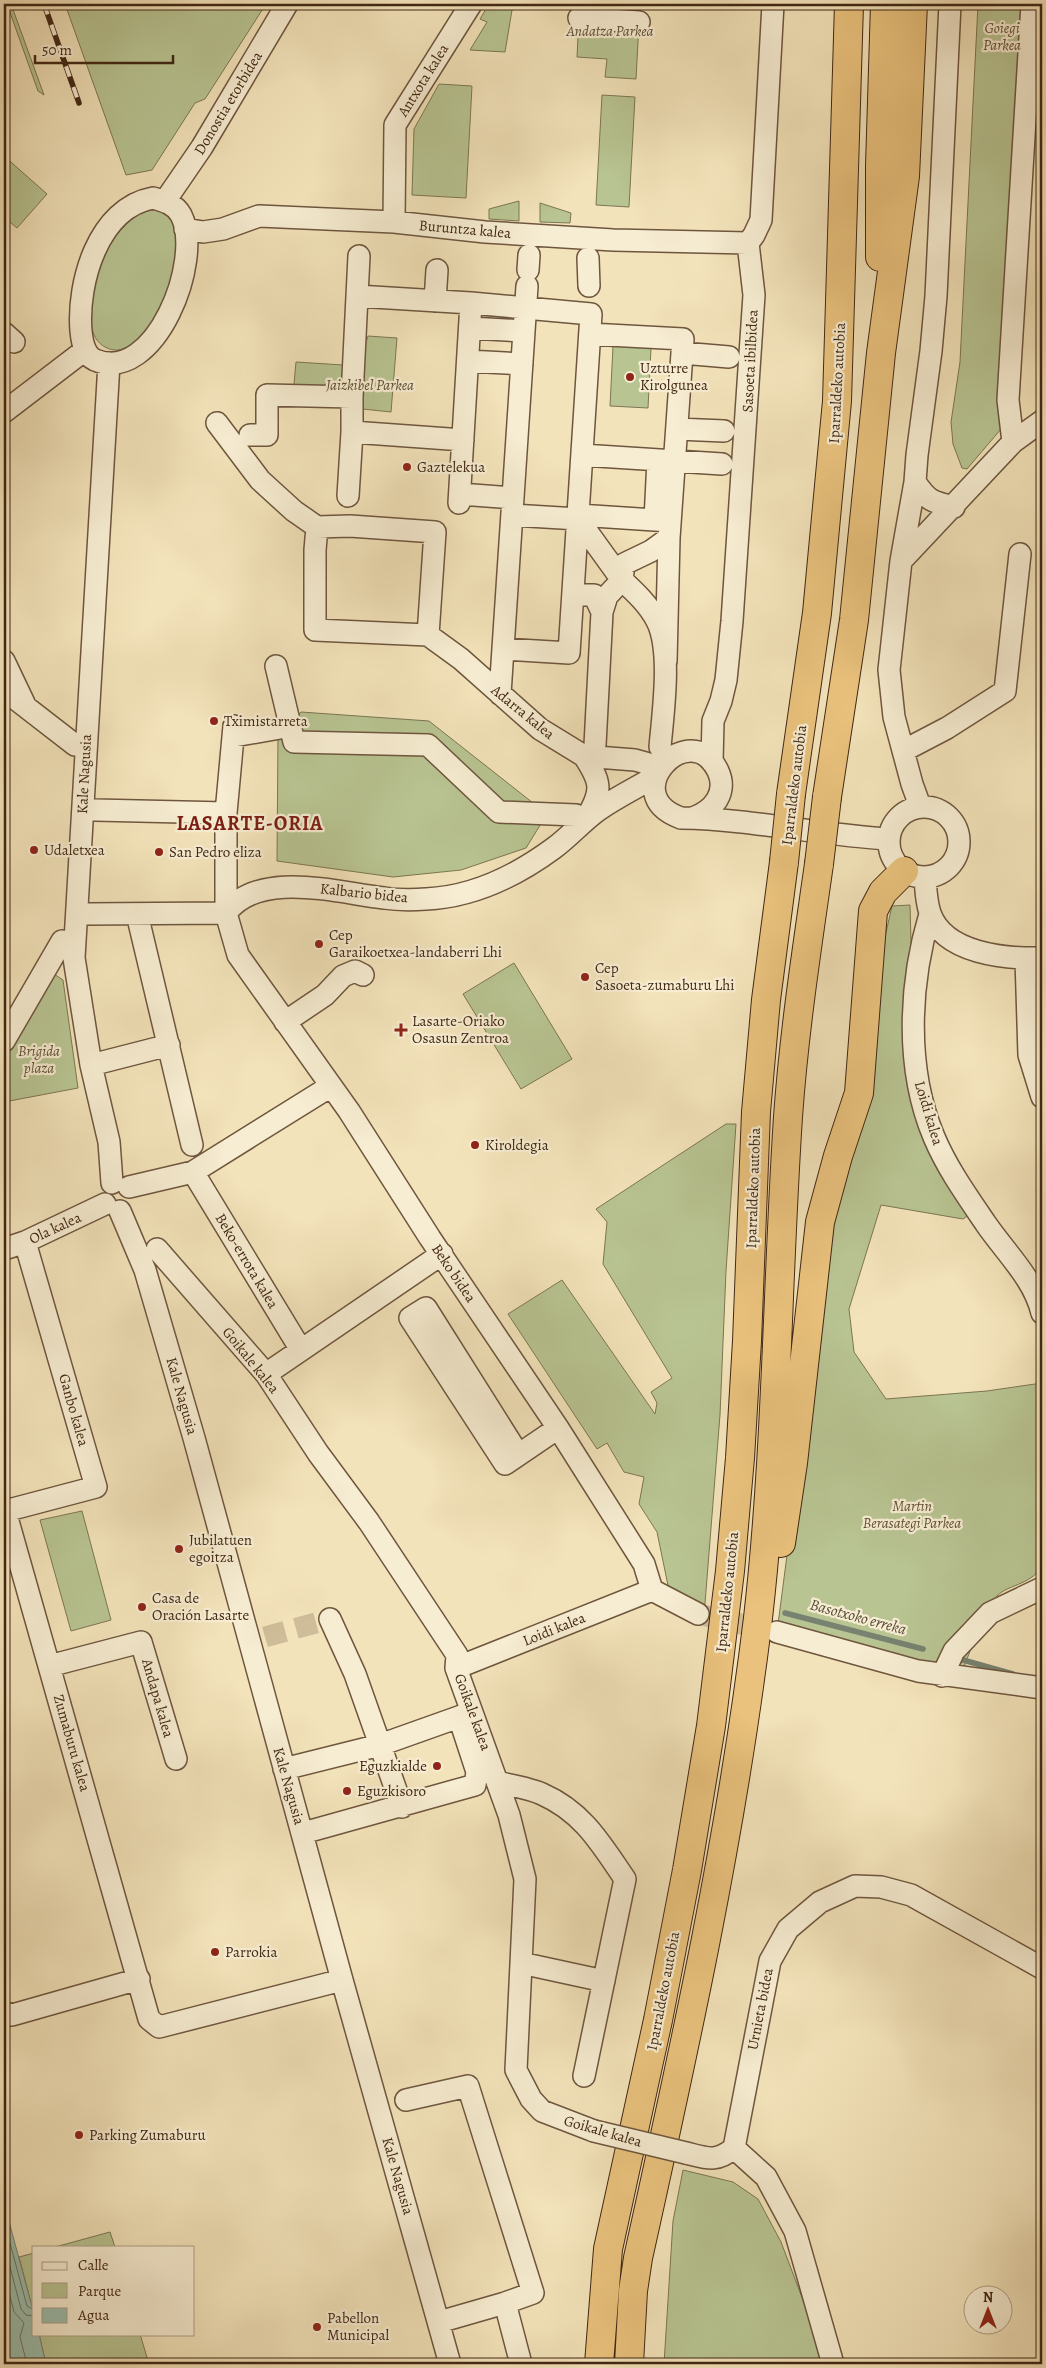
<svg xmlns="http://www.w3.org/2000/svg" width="1046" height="2368" font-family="Alegreya,serif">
<rect width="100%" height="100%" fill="#f3e3ba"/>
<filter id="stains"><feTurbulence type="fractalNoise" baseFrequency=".004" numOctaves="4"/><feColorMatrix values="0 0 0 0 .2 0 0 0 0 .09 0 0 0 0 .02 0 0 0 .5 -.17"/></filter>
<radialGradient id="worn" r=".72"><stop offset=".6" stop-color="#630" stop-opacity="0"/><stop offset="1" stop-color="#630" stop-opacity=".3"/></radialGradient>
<path fill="#b8c492" stroke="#7c7653" d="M7 4H11L44 95 38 91Z
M65 4H266L205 99 195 103 152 170 126 175Z
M489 4H513L505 52 470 50 487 22 480 19Z
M567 4H640L636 79 605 77 607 59 577 57 579 18Z
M978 4H1032L1001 429 967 469 962 468 953 444 951 422 960 362Z
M439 84 472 86 466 198 412 195 414 129Z
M602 95 635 97 629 207 596 205Z
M4 156 47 194 17 228 4 217Z
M519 201V221L489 219V209Z
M540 203 571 213 570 223 540 222Z
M151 207 171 216C176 230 177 245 176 261 174 286 140 367 105 347 75 331 98 263 112 242 122 226 135 215 151 207Z
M368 336 397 338 391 412 353 408 293 395 296 362 359 366Z
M613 346 651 348 648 408 610 406Z
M301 712 429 721 547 814 526 848 461 870 393 877 277 861 278 735Z
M910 905 914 1049 933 1135 976 1210 963 1219 881 1205 849 1309 854 1352 886 1399 987 1391 1042 1383V1567C1028 1586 1009 1584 997 1596 985 1608 968 1657 961 1675L777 1632C809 1389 836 1145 892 906Z
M514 963 572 1059 521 1089 463 994Z
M51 972 63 980 78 1088 4 1102V1052Z
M726 1124H736L726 1271 720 1415 704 1616 671 1600 657 1532 639 1504 644 1477 624 1472 607 1443 597 1449 508 1314 562 1280 655 1414 657 1403 651 1392 672 1378 603 1264 607 1222 596 1209Z
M82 1511 111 1620 71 1631 40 1520Z
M683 2170 733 2182 758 2199 781 2242 809 2316 821 2364H664L673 2221Z
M110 2232 115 2247H55Z
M34 2253V2314L19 2257Z
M39 2334H140L149 2364H46Z"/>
<path fill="#9bbead" stroke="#778270" d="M4 2203 34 2314V2334H39L46 2364H4Z"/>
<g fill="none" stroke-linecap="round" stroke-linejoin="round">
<path stroke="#6e7260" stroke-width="1" d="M4 2221 27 2306 34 2310
M4 2244 21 2309 26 2315 34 2316
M4 2272 14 2312 24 2323 20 2337 27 2364"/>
<path stroke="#778270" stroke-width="5.5" d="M785 1613 923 1649
M963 1660 1013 1674"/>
<path stroke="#cfbd99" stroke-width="21" stroke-dasharray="21 11" stroke-linecap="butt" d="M698 1614 771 1631
M265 1637 330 1619"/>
<defs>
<path id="minor" d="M579 18 639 22
M153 198C164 201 175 204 181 215 204 259 155 385 95 360 84 355 82 341 81 331 77 283 98 208 153 198Z
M165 201 202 147 287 4
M394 222 395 125 471 4
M185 229 203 232 223 229 259 216 394 222 485 232 613 240 748 243
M359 256 357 296 471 303
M588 258 589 286
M528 270 529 255
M435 301 437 270
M470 328 524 331
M4 333 14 342
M590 334 683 339 669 538 666 661
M682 353 729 357
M468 361 522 364
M109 363 74 958 91 1065 109 1142 112 1183
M352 397 357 296
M4 412 85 350
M217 423 260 480 294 511 317 527 350 526 435 532 428 635 315 630V550L317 527
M677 429 724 431
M250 435H267V395L352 397V432
M1013 442 1008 400 1032 4
M582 455 722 464
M915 482C928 501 932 502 954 507
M460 494 513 498
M348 496 352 432 463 440
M459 503 471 303 591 314 569 653 503 649
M512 515 578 519 622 580
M578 515 670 521
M655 520 658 460
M901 561 1013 442 1042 421
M622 580 624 564 651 551 669 538
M573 595H594L602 612 595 745
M602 612 607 596 622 580C635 592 649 605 657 621 672 650 663 713 660 747
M428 635 461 659 540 729 584 756 635 760 660 767
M4 661 24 703
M276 666 294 742 428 745 499 812 576 815
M4 690 75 745
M500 694 527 286
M234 726 226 813V913L238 955 349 1111 430 1238 558 1428 644 1564 652 1590 698 1614
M234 736 280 728 289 723
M903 751 947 728 1005 691 1020 554
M584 756C601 782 603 790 587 817
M712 762 713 721 721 701 726 680 732 621 754 295 748 243 754 235 761 220 773 4
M920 806 912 784 894 717 889 670 901 561 915 482 917 455 931 351 936 296 950 4
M889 842a35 35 0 1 1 70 0a35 35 0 1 1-70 0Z
M95 810 226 813
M693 818C713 811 728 793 718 771 691 714 614 794 681 818 751 819 819 835 888 839
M925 878C926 890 926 901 930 913 944 954 1006 959 1042 958
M226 913C259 869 338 893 384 898 397 900 412 900 426 899 473 897 516 876 554 848 569 837 582 822 597 811 615 798 636 788 656 776
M87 914 226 913
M137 914 192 1145
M930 914C909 984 905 1068 934 1137 947 1168 967 1196 986 1224 1006 1253 1034 1279 1042 1313
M1026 959 1029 1055 1042 1097
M285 1022 325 995 343 976 355 971 363 975
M4 1041 62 941
M91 1065 169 1045
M193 1172 301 1350
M129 1187 193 1172 331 1086
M120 1211 145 1270 194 1438 342 1980 450 2364
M4 1249 25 1242 105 1204
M157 1249 266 1374 318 1453 369 1522 457 1655 456 1668 509 1815 525 1879 516 2070 531 2099 542 2111 594 2131
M266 1374 442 1254
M518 1454 426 1308 410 1318 505 1464 558 1428
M4 1507 149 2019 159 2027 342 1980
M5 1511 96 1487 25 1242
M330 1619 355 1674 402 1807
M777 1632 918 1671 1042 1688
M49 1666 141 1642 176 1759
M456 1668 652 1590
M942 1676 954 1651 990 1613 1042 1588
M284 1769 380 1745 470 1713
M497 1782C512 1786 529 1788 542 1794 583 1812 601 1844 625 1879L584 2076
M303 1833 475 1785 477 1772 459 1717
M521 1963 604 1981
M4 2013 12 2015 139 1979
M406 2100 468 2086 533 2293 505 2303 439 2322
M734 2148 766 2177 795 2231 833 2364
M686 2153C707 2158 716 2163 734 2148L770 1961 788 1929 820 1902 855 1886 881 1887 911 1895 1042 1968
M505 2303 521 2364"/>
<path id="highway" d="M880 257V166L885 4
M791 794 817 613 837 401 849 4
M827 797 854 620 881 353 905 176 913 4
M781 1543 793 1463 820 1222 838 1156 859 1093 873 911 883 892 904 871
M599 2364 608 2249 658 2020 687 1870 711 1726 730 1571 740 1458 747 1341 756 1112 766 1000 784 862
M629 2364 633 2291 638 2258C685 2046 732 1834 758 1618 777 1452 777 1284 788 1117 794 1032 807 948 819 864"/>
</defs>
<use href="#minor" stroke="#6e563e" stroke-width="24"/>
<use href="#highway" stroke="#412714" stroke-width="30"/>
<use href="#minor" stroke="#f7edd2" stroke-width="21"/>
<use href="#highway" stroke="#eac27d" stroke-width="28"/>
<defs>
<path id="rail" d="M44 4 79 103"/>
</defs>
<use href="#rail" stroke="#412714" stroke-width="5.5"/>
<use href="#rail" stroke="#f7edd2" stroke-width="4" stroke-dasharray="11" stroke-linecap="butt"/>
<defs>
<path id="minor-bridge" d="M594 2131 686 2153"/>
<path id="highway-bridge" d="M784 862 791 794
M819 864 827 797"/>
</defs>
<use href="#minor-bridge" stroke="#6e563e" stroke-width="24" stroke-linecap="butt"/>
<use href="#highway-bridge" stroke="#412714" stroke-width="30" stroke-linecap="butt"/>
<use href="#minor-bridge" stroke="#f7edd2" stroke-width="21"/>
<use href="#highway-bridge" stroke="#eac27d" stroke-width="28"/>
</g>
<g fill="#8f2418" stroke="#f7edd2" stroke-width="2">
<circle cx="630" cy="377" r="5"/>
<circle cx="407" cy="467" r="5"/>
<circle cx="214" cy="721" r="5"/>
<circle cx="34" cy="850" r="5"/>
<circle cx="159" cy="852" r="5"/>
<circle cx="319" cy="944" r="5"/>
<circle cx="585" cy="977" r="5"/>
<path d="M398.5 1022.5h5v5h5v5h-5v5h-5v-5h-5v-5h5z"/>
<circle cx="475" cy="1145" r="5"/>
<circle cx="179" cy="1549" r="5"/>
<circle cx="142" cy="1607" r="5"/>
<circle cx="437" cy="1766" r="5"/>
<circle cx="347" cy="1791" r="5"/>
<circle cx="215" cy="1952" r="5"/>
<circle cx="79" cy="2135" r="5"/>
<circle cx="317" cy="2327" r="5"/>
</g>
<g text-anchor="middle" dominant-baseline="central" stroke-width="4.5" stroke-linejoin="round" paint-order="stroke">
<g font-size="15" font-style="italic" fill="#5f4e34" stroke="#f7edd2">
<text x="1002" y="28">Goiegi<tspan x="1002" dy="17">Parkea</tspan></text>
<text x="610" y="31">Andatza Parkea</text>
<text x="370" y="385">Jaizkibel Parkea</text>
<text x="39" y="1051">Brigida<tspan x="39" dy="17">plaza</tspan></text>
<text x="912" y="1506">Martin<tspan x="912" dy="17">Berasategi Parkea</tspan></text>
</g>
<g font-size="15" fill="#412714" stroke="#f7edd2">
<text transform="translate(423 80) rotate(-58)">Antxota kalea</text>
<text transform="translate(228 103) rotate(-59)">Donostia etorbidea</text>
<text transform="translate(465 229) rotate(5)">Buruntza kalea</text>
<text transform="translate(750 361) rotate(-87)">Sasoeta ibilbidea</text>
<text transform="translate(837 383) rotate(-87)">Iparraldeko autobia</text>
<text transform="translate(523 712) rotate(39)">Adarra kalea</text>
<text transform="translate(84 774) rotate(-87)">Kale Nagusia</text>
<text transform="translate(794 785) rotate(-83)">Iparraldeko autobia</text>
<text transform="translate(364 893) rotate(6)">Kalbario bidea</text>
<text transform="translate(929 1113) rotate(73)">Loidi kalea</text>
<text transform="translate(753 1188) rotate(-88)">Iparraldeko autobia</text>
<text transform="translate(55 1228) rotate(-25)">Ola kalea</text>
<text transform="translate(247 1261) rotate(59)">Beko-errota kalea</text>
<text transform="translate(454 1273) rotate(56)">Beko bidea</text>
<text transform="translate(251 1360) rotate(51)">Goikale kalea</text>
<text transform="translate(182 1396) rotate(74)">Kale Nagusia</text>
<text transform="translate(74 1410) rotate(74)">Ganbo kalea</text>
<text transform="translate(727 1592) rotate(-84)">Iparraldeko autobia</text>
<text transform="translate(554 1629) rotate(-22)">Loidi kalea</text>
<text transform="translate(158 1698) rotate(74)">Andapa kalea</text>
<text transform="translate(473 1712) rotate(70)">Goikale kalea</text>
<text transform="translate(72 1743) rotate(74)">Zumaburu kalea</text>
<text transform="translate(289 1786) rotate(74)">Kale Nagusia</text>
<text transform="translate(663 1991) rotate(-79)">Iparraldeko autobia</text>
<text transform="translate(760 2009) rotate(-79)">Urnieta bidea</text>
<text transform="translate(603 2131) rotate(16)">Goikale kalea</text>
<text transform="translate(398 2176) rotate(74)">Kale Nagusia</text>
</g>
<g font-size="15" fill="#412714" stroke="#f7edd2" text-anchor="start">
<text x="640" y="368">Uzturre<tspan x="640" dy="17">Kirolgunea</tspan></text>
<text x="417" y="467">Gaztelekua</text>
<text x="224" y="721">Tximistarreta</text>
<text x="44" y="850">Udaletxea</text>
<text x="169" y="852">San Pedro eliza</text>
<text x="329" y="935">Cep<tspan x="329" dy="17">Garaikoetxea-landaberri Lhi</tspan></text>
<text x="595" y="968">Cep<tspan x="595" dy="17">Sasoeta-zumaburu Lhi</tspan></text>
<text x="412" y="1021">Lasarte-Oriako<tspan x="412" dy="17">Osasun Zentroa</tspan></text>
<text x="485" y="1145">Kiroldegia</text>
<text x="189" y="1540">Jubilatuen<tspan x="189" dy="17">egoitza</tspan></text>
<text x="152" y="1598">Casa de<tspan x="152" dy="17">Oración Lasarte</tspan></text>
<text x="427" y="1766" text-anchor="end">Eguzkialde</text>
<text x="357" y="1791">Eguzkisoro</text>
<text x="225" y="1952">Parrokia</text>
<text x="89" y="2135">Parking Zumaburu</text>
<text x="327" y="2318">Pabellon<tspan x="327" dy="17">Municipal</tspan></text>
</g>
<g font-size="16" font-style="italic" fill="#584d3a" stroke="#f7edd2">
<text transform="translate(858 1617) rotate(15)">Basotxoko erreka</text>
</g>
<g font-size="20" font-weight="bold" letter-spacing="1" fill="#7a1f14" stroke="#f7edd2">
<text x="250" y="823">LASARTE-ORIA</text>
</g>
</g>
<rect width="1046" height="2368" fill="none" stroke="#f3e3ba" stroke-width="20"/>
<rect x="5" y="5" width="1036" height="2358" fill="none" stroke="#412714" stroke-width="2.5"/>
<rect x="10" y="10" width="1026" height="2348" fill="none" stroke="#412714"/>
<rect x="32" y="2246" width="162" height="90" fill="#f7edd2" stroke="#ae9e86"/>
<rect x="42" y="2262" width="25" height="8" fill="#f7edd2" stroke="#ae9e86"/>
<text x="78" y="2270" font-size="15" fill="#412714">Calle</text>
<rect x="42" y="2283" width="25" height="15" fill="#b8c492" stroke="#ae9e86"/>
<text x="78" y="2296" font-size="15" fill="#412714">Parque</text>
<rect x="42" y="2308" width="25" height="15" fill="#9bbead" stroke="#ae9e86"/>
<text x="78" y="2320" font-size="15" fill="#412714">Agua</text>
<g transform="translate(988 2310)"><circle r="24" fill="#f7edd2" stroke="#ae9e86"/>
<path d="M0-4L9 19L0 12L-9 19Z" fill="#8f2418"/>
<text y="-8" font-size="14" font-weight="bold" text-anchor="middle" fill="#412714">N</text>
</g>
<path d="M35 55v8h138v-8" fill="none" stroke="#412714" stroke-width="2.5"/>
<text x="42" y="55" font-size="15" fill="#412714" stroke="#f7edd2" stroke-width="4" paint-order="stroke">50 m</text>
<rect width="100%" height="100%" filter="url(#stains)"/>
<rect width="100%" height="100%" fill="url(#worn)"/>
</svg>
